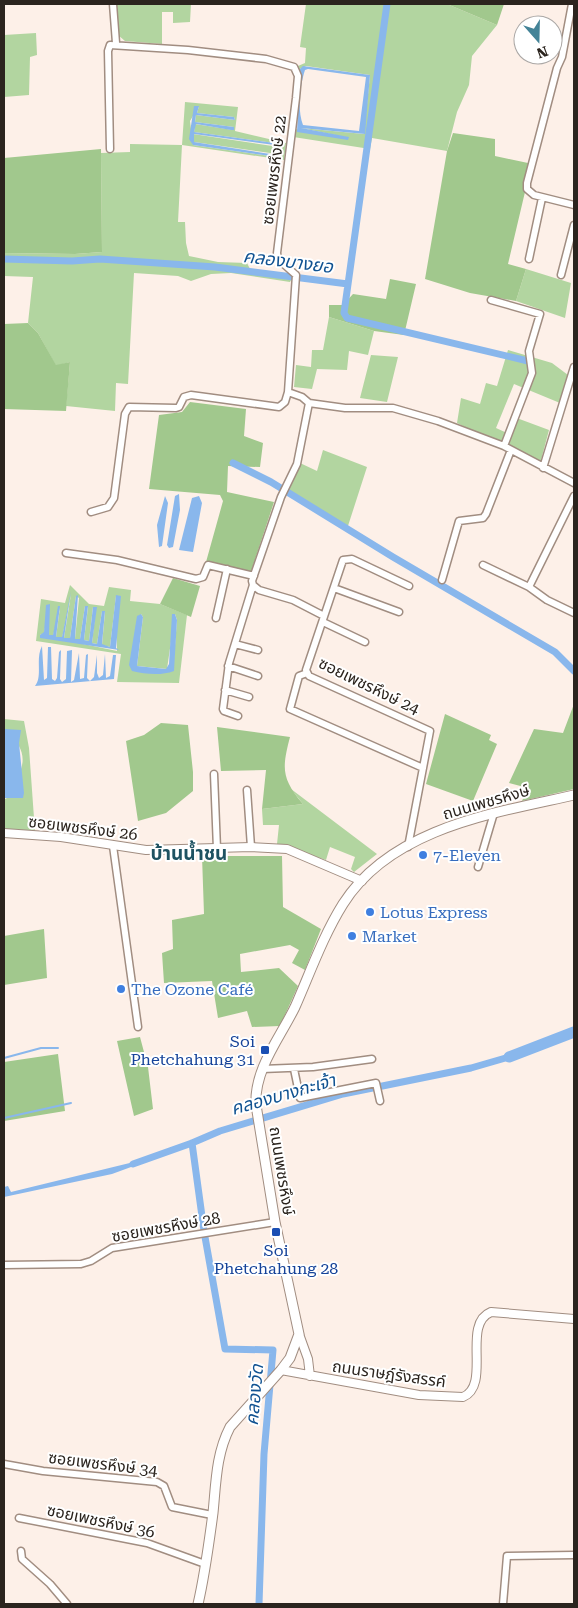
<svg xmlns="http://www.w3.org/2000/svg" width="578" height="1608" font-family="'Roboto Serif','Noto Sans Thai',serif">
<rect width="100%" height="100%" fill="#fdf0e8"/>
<path fill="#b2d5a0" fill-rule="evenodd" d="M116 4H191L190 22 173 23V12H162V44L125 41 111 29Z
M306 4H447L497 25 472 56 469 85 457 112 447 151 372 138 370 149 287 136 298 66 305 63 306 48 300 47ZM306 66 370 75 364 134 301 128 350 138 295 129 300 69Z
M36 33 37 55 30 57 29 95 4 97V35Z
M185 102 238 107 235 131 286 143 284 160 182 145 178 222H185L186 243 189 256 218 262 247 263 250 269 293 276 290 282 231 273 211 274 191 281 178 276 134 273 128 384 116 383 115 411 66 406 70 362 56 366 38 333 28 323 33 277 4 276V253L75 254 102 252 101 153 130 152V144L182 145ZM199 106 197 113 234 117 235 120 196 115 195 122 234 127 233 130 195 124 194 132 281 144 279 147 193 134 194 142 277 154V157L193 145 190 121Z
M526 269 571 283 565 318 516 301Z
M329 317 374 331 368 355 349 351 347 370 317 369 312 389 294 387 296 365 311 367 312 350H323Z
M508 350 552 363 568 375 560 403 514 384 496 428 507 433 514 417 549 430 540 464 457 423 461 398 480 404 486 383 497 386Z
M371 355 398 357 387 402 360 398Z
M323 450 367 467 347 529 344 530 287 493 300 463 317 471Z
M70 585 89 604 104 606 109 587 131 590 130 601 160 604 187 615 179 683 117 682 121 654 36 641 41 599 65 603ZM71 594 64 638H70L76 596 79 598 75 639H80L85 606 88 607 84 640 89 641 93 607 96 608 92 643 97 644 102 611 105 612 102 645 110 647 116 596 117 651 40 635 44 633 49 605V635L53 636 60 607 56 637 62 638ZM141 614 143 617 137 666 167 669 175 614 177 620 173 671H132Z
M4 719 24 721 29 748 35 832 4 830V798L6 799C22 770 34 756 5 729L4 755Z
M291 789 377 854 354 872 351 869 355 857 330 847 326 860 277 844 279 825H263L262 809 303 804Z"/>
<path fill="#a1c88d" d="M447 4H504L497 25Z
M453 133 495 139V156L528 163 525 192 508 264 526 269 516 301 470 293 425 279 447 151Z
M101 149 102 252 75 254 4 253V158Z
M390 279 416 284 404 335 374 331 329 317V305H343L353 294 386 299Z
M28 323 38 333 56 365 70 362 66 411 4 409V324Z
M190 402 246 409 244 436 263 443 260 467 228 466 227 492 274 502 251 572 206 562 223 501 220 495 149 489 159 415 182 412Z
M173 578 200 586 191 617 160 604Z
M574 704V789L522 801 528 788 509 783 534 729 563 733Z
M445 714 491 735 489 740 497 744 473 801 426 784Z
M161 723 188 725 193 772V791L166 813 138 821 126 741 144 735Z
M217 727 290 737C282 768 281 778 303 804L262 809 266 770 221 771Z
M202 856H282L283 907 321 929 305 970 292 963 299 950 290 945 240 954 241 972 279 968 298 986 280 1026 252 1027 247 1011 218 1018 212 981 164 983 162 953 173 949 172 920 204 914Z
M44 929 47 978 4 985V936Z
M140 1037 148 1067 153 1109 134 1116 117 1041Z
M58 1054 65 1111 4 1121V1062Z"/>
<path fill="#89b7ec" fill-rule="evenodd" d="M303 66 370 75 365 134 301 128 349 137 348 140 297 132 300 69ZM308 69 366 77 359 131 303 125C297 110 300 85 305 70Z
M194 106H199L197 113 234 117 235 120 196 115 195 122 234 127V130H231L196 124 194 132 282 144V146L194 134V142L277 155V157L193 145 189 139Z
M179 494 180 510 173 547 169 548 167 545 175 496Z
M165 496 168 503 162 546 159 547 157 525Z
M199 496 202 503 193 552 179 550 192 498Z
M71 591 64 638H70L76 596 78 595 75 639H80L85 606H88L84 640 89 641 93 607H97L92 643 97 644 102 611H105L102 644 110 647 116 595 121 596 116 648 119 650 40 638V635L44 632 46 605 50 604 49 635H53L58 606H60L56 637H62Z
M141 614 143 617 137 666 166 669 169 664 172 614H175L177 620 174 671C161 676 145 674 132 671L129 665 137 616Z
M42 646 44 680 47 678 48 647H51L52 679 55 681 57 678 59 652 61 650 60 679 62 682 66 679 67 651 72 650 71 682 74 680 79 653 80 679 84 678 86 655 88 654 87 678 90 681 94 677 97 655V673L99 678 103 675 105 654 106 678 110 676 113 655H116L114 679 35 686C43 676 35 659 42 646Z
M5 729 21 730 19 743 24 793 23 798H4Z
M142 1160V1163L112 1174 4 1197V1187L8 1186 11 1192Z"/>
<g fill="none" stroke-linecap="round" stroke-linejoin="round">
<path stroke="#89b7ec" stroke-width="2" d="M4 1058 41 1048H58
M4 1118 71 1103"/>
<path stroke="#89b7ec" stroke-width="7" d="M387 4 344 313 347 318 528 361
M4 259 72 261 100 259 215 267 348 284
M233 463 271 482 393 557 555 652 574 671
M192 1143 204 1231
M133 1164 192 1143 220 1131 343 1094 471 1068 509 1057
M205 1237 225 1349 273 1350 264 1454 259 1604"/>
<path stroke="#89b7ec" stroke-width="11" d="M509 1057 574 1032"/>
<defs>
<path id="minor" d="M113 4 116 43
M572 4 562 57 557 68 527 183V189L534 195 574 205
M110 149 108 51 110 45 188 50 266 59 294 67 298 76 296 98 277 253 278 259 296 275 288 392 302 397 309 403 345 408H393L438 421 504 446 574 483
M529 259 542 198
M561 275 574 225
M491 300 540 314 529 351 532 373 504 446
M309 403 297 464 281 497 252 581 253 585 259 590 293 600 324 616
M543 468 574 367
M91 512 108 507 114 498 125 414 129 407 176 408 179 407 184 397 191 395 279 407 285 402 288 392
M66 553 117 560 196 579 203 577 208 565 254 576
M483 565 529 587 547 600 574 613
M442 580 459 521 483 518 486 514 511 450
M529 587 574 496
M334 588 399 612
M216 618 227 569
M323 622 365 642
M235 644 258 650
M228 666 258 676
M307 673 299 676 290 709 423 768
M225 690 249 697
M238 716 224 711 223 709 229 663 253 585
M214 774 217 849
M247 790 251 847
M113 846 138 1027
M408 847 430 731 309 676 306 670 343 560 352 559 409 586
M478 867 494 813
M262 1069 313 1067 372 1059
M294 1069 300 1098 376 1083 380 1101
M4 1265 81 1264 91 1261 112 1248 275 1222
M4 1464 43 1471 157 1482 164 1486 172 1507 212 1515
M19 1518 147 1543 205 1564
M21 1551 22 1559 50 1584 67 1604
M503 1604 507 1556 574 1555"/>
<path id="tertiary" d="M4 833 61 837 146 850 251 847 287 849 362 881
M299 1334 308 1359 310 1376
M281 1370 419 1395 463 1397C492 1385 461 1324 491 1312L574 1319"/>
<path id="secondary" d="M198 1604C205 1574 209 1543 213 1513 216 1483 216 1454 230 1427L281 1370 290 1358 299 1334 275 1222 256 1105C254 1069 280 1038 295 1007 310 973 323 936 343 904 391 828 494 813 574 795"/>
</defs>
<use href="#minor" stroke="#a18d81" stroke-width="9"/>
<use href="#tertiary" stroke="#a18d81" stroke-width="10"/>
<use href="#secondary" stroke="#a18d81" stroke-width="11"/>
<use href="#minor" stroke="#fff" stroke-width="6"/>
<use href="#tertiary" stroke="#fff" stroke-width="8"/>
<use href="#secondary" stroke="#fff" stroke-width="9"/>
</g>
<g fill="#3f7fe0" stroke="#fff" stroke-width="2">
<circle cx="423" cy="855" r="5"/>
<circle cx="370" cy="912" r="5"/>
<circle cx="352" cy="936" r="5"/>
<circle cx="121" cy="989" r="5"/>
</g>
<g fill="#1a4fb4" stroke="#fff" stroke-width="2">
<rect x="260" y="1045" width="10" height="10" rx="2.5"/>
<rect x="271" y="1227" width="10" height="10" rx="2.5"/>
</g>
<g text-anchor="middle" dominant-baseline="central" stroke-width="4" stroke-linejoin="round" paint-order="stroke">
<g font-size="16" fill="#2b241e" stroke="#fff">
<text transform="translate(274 170) rotate(-83)">ซอยเพชรหึงษ์ 22</text>
<text transform="translate(369 686) rotate(26)">ซอยเพชรหึงษ์ 24</text>
<text transform="translate(486 802) rotate(-16)">ถนนเพชรหึงษ์</text>
<text transform="translate(83 828) rotate(7)">ซอยเพชรหึงษ์ 26</text>
<text transform="translate(282 1171) rotate(81)">ถนนเพชรหึงษ์</text>
<text transform="translate(166 1227) rotate(-10)">ซอยเพชรหึงษ์ 28</text>
<text transform="translate(389 1374) rotate(8)">ถนนราษฎ์รังสรรค์</text>
<text transform="translate(103 1464) rotate(7)">ซอยเพชรหึงษ์ 34</text>
<text transform="translate(101 1521) rotate(12)">ซอยเพชรหึงษ์ 36</text>
</g>
<g font-size="16" fill="#366cbe" stroke="#fff" text-anchor="start">
<text x="433" y="855">7-Eleven</text>
<text x="380" y="912">Lotus Express</text>
<text x="362" y="936">Market</text>
<text x="131" y="989">The Ozone Café</text>
</g>
<g font-size="16" fill="#164399" stroke="#fff" text-anchor="end">
<text x="255" y="1041">Soi<tspan x="255" dy="18">Phetchahung 31</tspan></text>
<text x="276" y="1250" text-anchor="middle">Soi<tspan x="276" dy="18">Phetchahung 28</tspan></text>
</g>
<g font-size="18" font-style="italic" fill="#105291" stroke="#fff">
<text transform="translate(288 261) rotate(7)">คลองบางยอ</text>
<text transform="translate(283 1094) rotate(-16)">คลองบางกะเจ้า</text>
<text transform="translate(254 1395) rotate(-85)">คลองวัด</text>
</g>
<g font-size="19" font-weight="bold" fill="#1e5261" stroke="#fff">
<text x="189" y="853">บ้านน้ำชน</text>
</g>
</g>
<rect width="578" height="1608" fill="none" stroke="#2b241e" stroke-width="10"/>
<g transform="translate(538 40) rotate(160)"><circle r="24" fill="#ffffff" stroke="#aaa7a5"/>
<path d="M0-4L9 19L0 12L-9 19Z" fill="#438397"/>
<text y="-8" font-size="14" font-weight="bold" text-anchor="middle" fill="#2b241e">N</text>
</g>
</svg>
